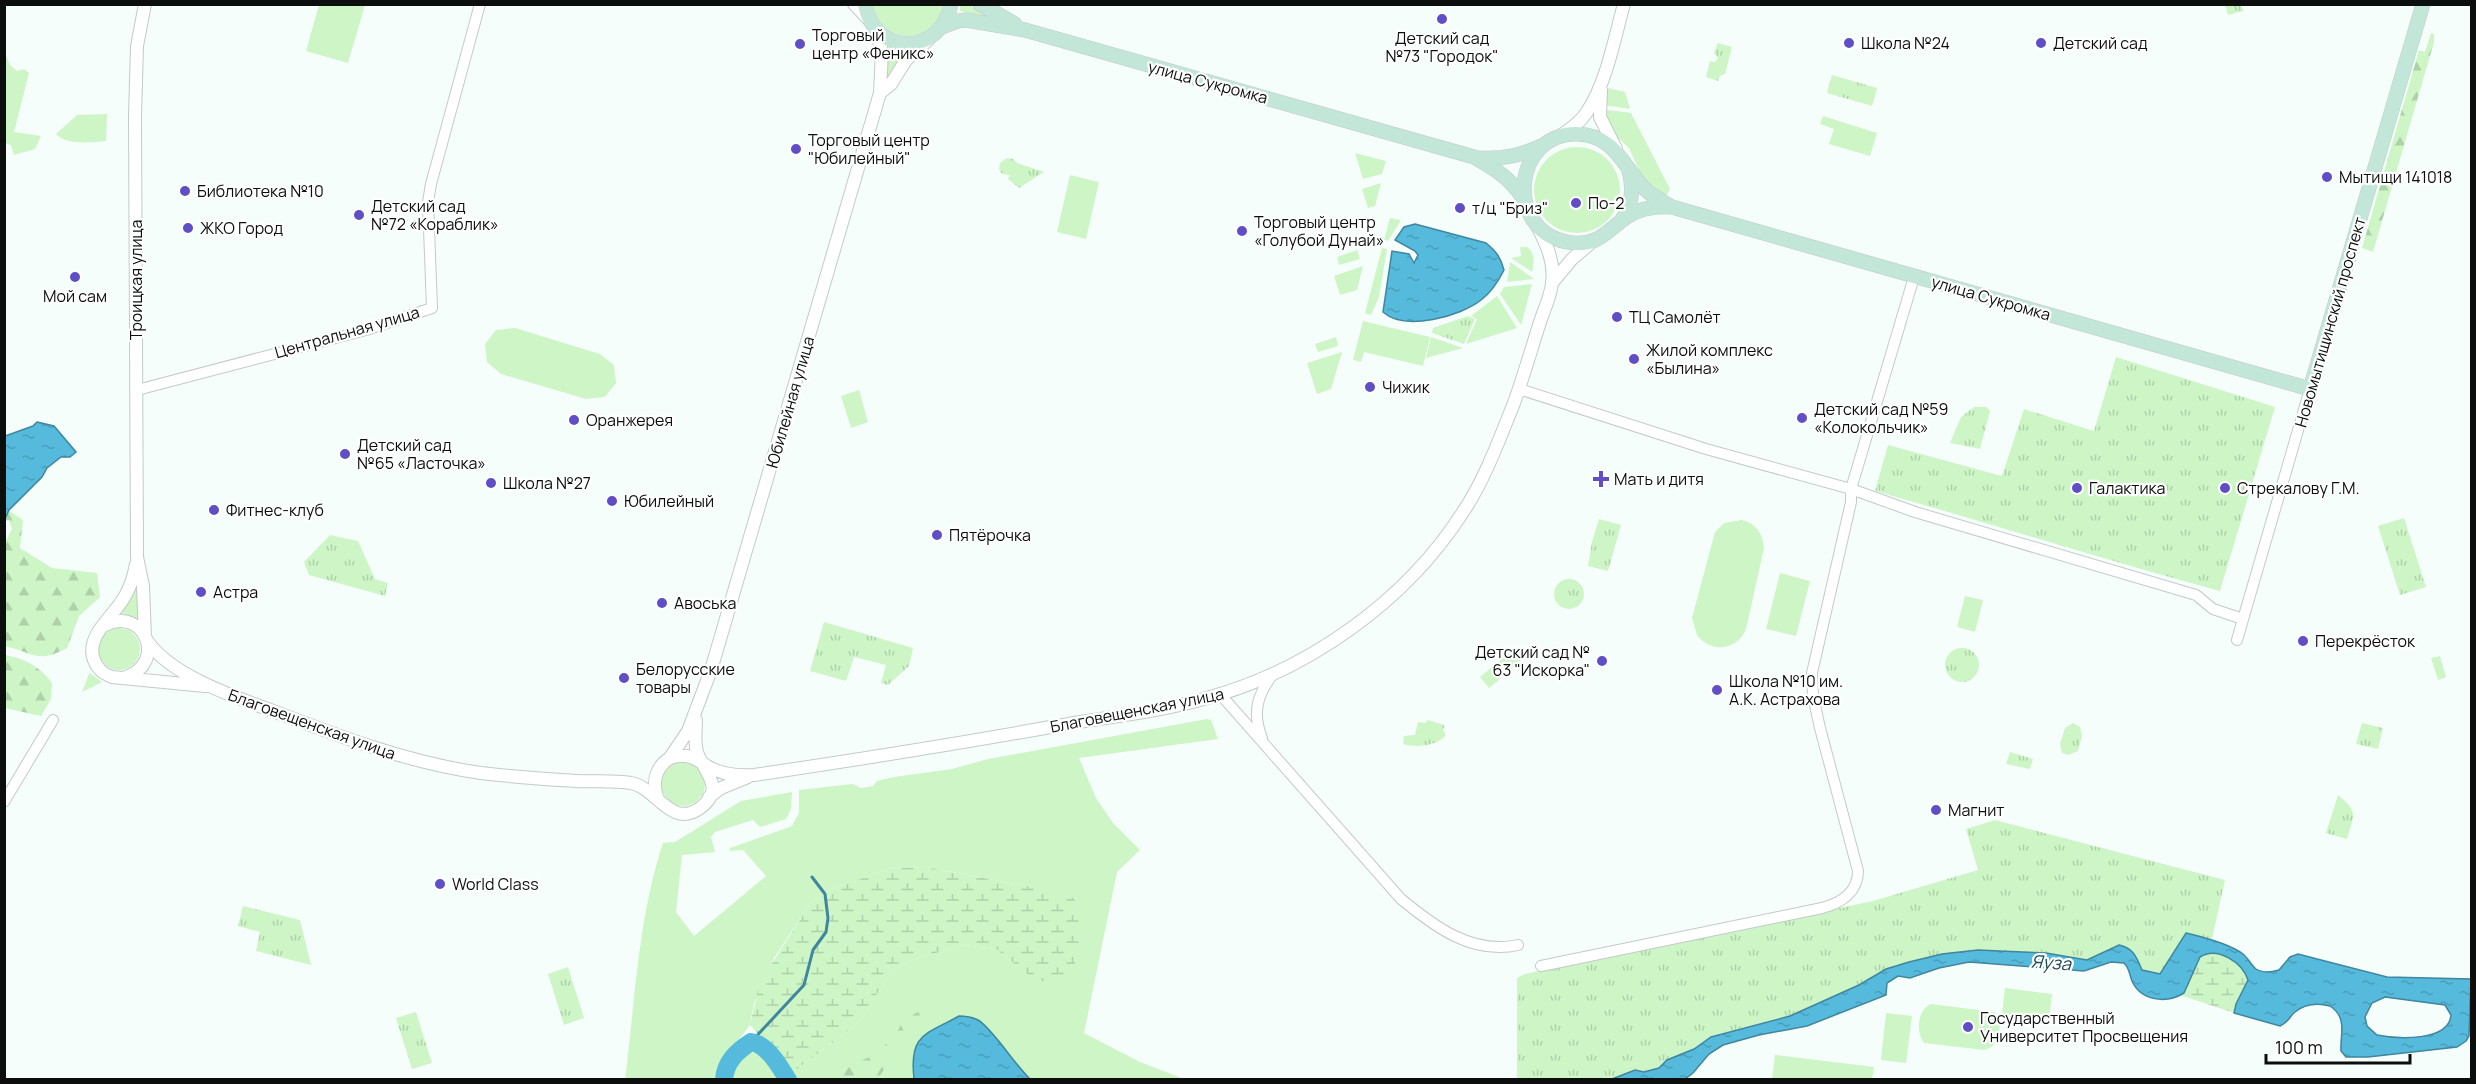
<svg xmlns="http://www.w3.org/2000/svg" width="2476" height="1084" font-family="Manrope,sans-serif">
<defs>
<pattern id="forest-firs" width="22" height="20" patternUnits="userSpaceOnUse" patternTransform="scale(1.5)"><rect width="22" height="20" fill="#cdf5c6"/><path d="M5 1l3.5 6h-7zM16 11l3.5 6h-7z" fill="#afd1a9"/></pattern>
<pattern id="wetland-marsh" width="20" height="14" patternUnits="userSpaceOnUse" patternTransform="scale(1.5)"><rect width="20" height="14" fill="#cdf5c6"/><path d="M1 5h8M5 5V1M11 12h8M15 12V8" fill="none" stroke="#afd1a9"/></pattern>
<pattern id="park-tufts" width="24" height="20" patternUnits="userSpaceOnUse" patternTransform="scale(1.5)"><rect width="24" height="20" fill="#cdf5c6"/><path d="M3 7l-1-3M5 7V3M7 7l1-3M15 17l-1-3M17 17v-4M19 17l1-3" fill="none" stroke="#afd1a9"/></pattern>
<pattern id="water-ripples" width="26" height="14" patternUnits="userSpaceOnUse" patternTransform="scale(1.5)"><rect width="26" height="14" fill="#55badb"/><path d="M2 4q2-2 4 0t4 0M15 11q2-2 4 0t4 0" fill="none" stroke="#499fbb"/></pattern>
</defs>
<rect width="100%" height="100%" fill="#f6fefc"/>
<path fill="#cdf5c6" d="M319 5H365L348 63 306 51Z
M873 5H943C936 46 881 46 873 5Z
M960 5H969L994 18V20L960 11Z
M889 49 904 52 887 80 884 79Z
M5 53 10 65 17 71 24 69 29 73 14 132 41 136 35 149 14 155 11 145 5 143Z
M1608 88 1625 92 1630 109 1603 105Z
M1602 109 1631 113 1670 189 1666 196 1642 177 1629 148 1614 134Z
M107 114 106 141C91 142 67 146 56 134L77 115Z
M1823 116 1877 133 1870 156 1829 144 1834 129 1820 124Z
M1534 190a43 43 0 1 1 86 0a43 43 0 1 1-86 0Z
M1355 153 1386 161 1382 174 1363 179Z
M1070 175 1099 182 1086 239 1057 232Z
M1381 183 1375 206 1368 208 1362 189Z
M1390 218 1401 220 1388 241 1384 240Z
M1520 247H1527C1536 254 1534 262 1532 272L1511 258 1521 256Z
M1382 248 1387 249 1379 297 1371 315 1365 313Z
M1357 250 1360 259 1339 265 1337 257Z
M1510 262 1534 279 1507 282Z
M1363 266 1357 290 1340 295 1334 276Z
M1532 284 1521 325 1500 294 1504 287Z
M1497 296 1517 328 1466 344 1477 319 1471 316Z
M1363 321 1430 337 1423 366 1364 352 1361 362 1353 360Z
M515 328 600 354 614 365 616 383 605 397 586 399 501 374 487 362 485 344 496 330Z
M1336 337 1338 346 1318 352 1315 344Z
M1431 337 1463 348 1426 358Z
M1342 352 1331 389 1317 394 1307 363Z
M859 390 868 422 851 428 841 396Z
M1742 520C1756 523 1763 534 1764 548L1746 629C1738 650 1711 654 1697 635L1692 618 1715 532 1724 523Z
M1780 573 1810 581 1796 636 1766 629Z
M138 581 139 620 120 613Z
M1965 596 1983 600 1975 632 1957 627Z
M98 649a21 21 0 1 1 42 0a21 21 0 1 1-42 0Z
M2440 656 2446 677 2438 680 2431 658Z
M90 673 102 682 82 692 89 674Z
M1207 719 1211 720 1218 739 1079 758 1096 798 1113 823 1140 850 1117 872 1084 1033 1140 1062 1184 1079H1030L1016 1066 980 1021 960 1016C926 1034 909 1035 914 1079H795L792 1073 857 1024 885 982 898 967 915 959 964 945 996 949 1031 977 1026 886 926 867 891 868 832 889 810 904 774 958 754 1003 750 1025 724 1058 715 1079 625 1080C635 1002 638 918 663 843L675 842 741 801 792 792 791 809 786 819 760 827 753 820 715 832 711 837 715 852 682 855 676 912 694 936 766 876 743 850 730 851V848L792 826 799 813V790L853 784 861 788 873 786 877 781 894 777 952 769 988 759Z
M661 784a22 22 0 1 1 44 0a22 22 0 1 1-44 0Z
M2005 988 2052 994 2049 1020 2002 1014Z
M1931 1004 1995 1012 2000 1019C1999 1033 2000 1046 1984 1050L1924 1043C1915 1032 1918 1009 1931 1004Z
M1886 1013 1912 1016 1906 1063 1881 1060Z
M752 1052C765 1054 774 1070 781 1079H732C735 1068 741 1057 752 1052Z
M1775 1055 1874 1067 1872 1079H1772Z"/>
<path fill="url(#forest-firs)" d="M2431 33 2434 34V42L2373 252 2362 248 2419 50 2425 52Z
M8 510 23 520 20 548 52 568 97 573 100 597 79 616 67 648C38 664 34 653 5 646V542L12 529 9 520 5 521Z
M5 655C25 658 40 667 52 683L51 699 41 716 5 708Z
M929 1006 939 1016C910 1030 894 1053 878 1079H830L858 1062 877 1054 899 1029 902 1021Z"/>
<path fill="url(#wetland-marsh)" d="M926 867 1026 886 1072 897 1079 905 1081 922V952L1071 971 1060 983 1044 982 1031 977 996 949 964 945 915 959 898 967 885 982 857 1024 792 1073 750 1025 760 982 810 904 832 889 891 868Z
M2207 953C2224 952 2242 964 2248 980L2236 1004 2234 1013 2180 995C2194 984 2191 961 2207 953Z"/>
<path fill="url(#park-tufts)" d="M2225 5H2241L2243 11 2228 15Z
M1718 43 1732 47 1725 74 1720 76 1718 81 1706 77 1710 61 1715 62 1718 58 1714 53Z
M1832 75 1877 88 1872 106 1827 93Z
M1007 158 1013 159 1017 163 1044 172 1019 188 1008 179 1010 175 1002 174 999 169 1000 163Z
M1468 316 1475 319 1464 344 1432 333 1433 328Z
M2116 357 2275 407 2220 591C2104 560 1990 523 1875 491L1888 445 2002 476 2024 409 2094 431Z
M1974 407H1986L1990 411 1980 449 1950 443 1961 417Z
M2404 518 2426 587 2400 595 2378 526Z
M1599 519 1621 525 1608 571 1588 566 1592 542Z
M330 535 358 541 375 579 388 583 385 596 309 575 304 562Z
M1554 594a15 15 0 1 1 30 0a15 15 0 1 1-30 0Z
M824 622 913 648 909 666 888 685 881 683 886 665 854 657 846 681 810 671Z
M1945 665a17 17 0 1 1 34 0a17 17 0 1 1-34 0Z
M1513 649 1522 659 1503 676 1494 666Z
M1492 667 1501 678 1489 688 1480 677Z
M1428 720 1445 725 1443 730 1446 735C1437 746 1416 748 1403 744L1404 736 1415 735 1418 722 1425 723Z
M2073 723 2080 727 2082 736 2078 751 2068 755 2062 753 2060 744 2065 728Z
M2362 723 2383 728 2378 749 2356 744Z
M2010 752 2033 759 2030 769 2006 764Z
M2338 795C2359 812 2354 815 2347 839L2326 833Z
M1995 820 2225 880 2212 939 2186 934 2160 974 2142 970 2136 955 2107 950 2087 960 2062 955 1995 950 1942 954 1896 965 1879 972 1859 985 1790 1016 1711 1036 1694 1048 1667 1060 1662 1067 1654 1070 1644 1072 1635 1070 1612 1079 1517 1080V978L1525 974 1873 901 1978 870 1966 829Z
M243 906 300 920 311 965 256 951 260 932 238 926Z
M568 967 584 1018 564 1025 548 974Z
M416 1012 432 1063 412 1069 396 1018Z"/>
<path fill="url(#water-ripples)" stroke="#3f869e" stroke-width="1.5" fill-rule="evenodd" d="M1415 224 1486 243C1496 251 1501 258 1504 270 1498 282 1492 292 1481 300 1461 316 1405 332 1383 312L1392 251 1409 254 1414 263 1418 255 1415 251 1395 240 1404 227Z
M37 422 54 426 76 452 70 457H61L47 468 42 477 9 510 5 519V436L33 426Z
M2186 933C2203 937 2230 944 2243 954 2248 958 2251 965 2256 969 2262 973 2272 972 2279 970L2290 957 2298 954 2387 977 2471 979 2469 1036 2466 1041 2457 1047 2368 1057H2346L2341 1051C2340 1034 2348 1018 2330 1006 2318 1003 2305 1004 2295 1012 2289 1017 2288 1023 2280 1026L2234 1013 2236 1004 2248 980C2242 962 2217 946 2200 957L2184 993C2166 1004 2141 1001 2132 981 2129 974 2130 969 2124 963L2111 962 2084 971 1969 962 1939 968 1910 978 1898 976 1887 983 1886 995 1807 1026 1759 1035 1723 1045 1709 1054 1693 1073 1685 1079H1612L1635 1070 1644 1072 1659 1068 1667 1060 1694 1049 1711 1037 1790 1016 1859 985 1886 969 1909 962 1942 954 1978 950 2046 953 2087 960 2119 945C2135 949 2136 957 2142 970L2160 974ZM2385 997 2445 1005 2451 1015C2449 1042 2397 1039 2377 1035L2367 1026 2365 1017 2372 1003Z
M959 1016C966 1016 972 1017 978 1020 992 1028 1015 1065 1030 1079H914C909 1034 925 1035 959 1016Z"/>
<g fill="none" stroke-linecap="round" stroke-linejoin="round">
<path stroke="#3f869e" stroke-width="3" d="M751 1042 804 985 813 950 826 932 828 918 825 894 812 877"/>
<path stroke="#55badb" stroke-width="18" d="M724 1080C725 1062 737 1051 751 1042 768 1045 780 1067 788 1080"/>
<defs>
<path id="minor" d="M1519 389 1706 449 1851 489 1915 512 2196 595 2213 609 2243 619
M137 390 366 330 432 308 428 202 431 184 480 4
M2237 640 2310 389
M1220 694 1401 899C1435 927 1472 955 1518 945
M1262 738C1252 713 1257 694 1274 673
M4 802 53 720
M1541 966 1822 908C1841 903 1858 892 1858 871L1820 728 1813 696 1812 673 1851 502V489L1914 277"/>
<path id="tertiary" d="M145 4 137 46 135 116 137 557 143 586 145 637
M854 4 870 21
M1601 90 1600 117 1616 149
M880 93 891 84 906 60 929 39
M1559 137C1569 130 1580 123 1587 112 1607 81 1614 40 1624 4
M1552 283 1572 259 1593 241
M136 564C134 575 131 586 125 596 115 615 87 634 93 657 96 668 102 673 112 677L205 686
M105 625C144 606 168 662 126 677
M148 642C172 676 235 697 273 711 341 737 409 763 481 773 513 777 545 779 576 781 594 782 613 780 631 783 657 788 671 829 700 808 727 788 703 771 697 752 694 742 696 730 696 720
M669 759 688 731 711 670 880 93 882 51 875 29
M657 797C650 776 662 753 686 756 695 757 700 762 707 766 720 774 739 776 754 775 855 760 956 744 1056 726 1106 717 1159 712 1207 698 1309 670 1406 601 1463 512 1485 479 1499 440 1514 403 1524 375 1532 347 1541 319 1545 308 1551 295 1552 283 1555 262 1546 243 1537 226
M709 797 721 788 748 777"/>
<path id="secondary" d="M865 4C874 57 942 56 951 4
M980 4 1015 24
M942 27 958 21 966 20 1025 30 1474 157C1495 169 1510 178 1523 198
M1479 158C1502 159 1520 156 1541 146
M1672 207C1656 206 1641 208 1628 216 1606 231 1598 248 1567 242 1504 230 1513 133 1577 134 1613 135 1622 163 1642 186 1650 195 1661 201 1672 207L2310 389 2423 4
M1621 221C1632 206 1634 189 1629 171"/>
</defs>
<use href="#minor" stroke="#c3cac9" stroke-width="12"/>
<use href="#tertiary" stroke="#c3cac9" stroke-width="14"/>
<use href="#secondary" stroke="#c3cac9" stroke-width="15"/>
<use href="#minor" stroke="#fff" stroke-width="10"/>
<use href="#tertiary" stroke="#fff" stroke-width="12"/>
<use href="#secondary" stroke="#c2e6d7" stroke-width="14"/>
</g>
<g fill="#604ec6" stroke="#fff" stroke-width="2">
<circle cx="1442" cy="19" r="6"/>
<circle cx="1849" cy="43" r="6"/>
<circle cx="2041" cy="43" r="6"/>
<circle cx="800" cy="44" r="6"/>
<circle cx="796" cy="149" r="6"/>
<circle cx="2327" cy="177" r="6"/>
<circle cx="185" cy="191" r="6"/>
<circle cx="1576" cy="203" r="6"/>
<circle cx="1460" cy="208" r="6"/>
<circle cx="359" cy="215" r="6"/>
<circle cx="188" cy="228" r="6"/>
<circle cx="1242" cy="231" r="6"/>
<circle cx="75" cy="277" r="6"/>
<circle cx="1617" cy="317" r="6"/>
<circle cx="1634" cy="359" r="6"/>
<circle cx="1370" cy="387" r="6"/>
<circle cx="1802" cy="418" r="6"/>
<circle cx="574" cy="420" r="6"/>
<circle cx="345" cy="454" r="6"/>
<path d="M1598 470h6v6h6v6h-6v6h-6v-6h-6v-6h6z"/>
<circle cx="491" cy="483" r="6"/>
<circle cx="2077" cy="488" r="6"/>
<circle cx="2225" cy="488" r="6"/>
<circle cx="612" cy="501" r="6"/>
<circle cx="214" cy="510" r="6"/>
<circle cx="937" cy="535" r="6"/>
<circle cx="201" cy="592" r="6"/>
<circle cx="662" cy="603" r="6"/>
<circle cx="2303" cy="641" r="6"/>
<circle cx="1602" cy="661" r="6"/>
<circle cx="624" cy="678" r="6"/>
<circle cx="1717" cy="690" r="6"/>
<circle cx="1936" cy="810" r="6"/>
<circle cx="440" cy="884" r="6"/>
<circle cx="1968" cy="1027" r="6"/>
</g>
<g text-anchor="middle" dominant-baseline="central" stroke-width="4.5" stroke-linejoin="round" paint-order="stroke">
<g font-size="16" fill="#0c0e0e" stroke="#fff" text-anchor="start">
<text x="812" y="35">Торговый<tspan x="812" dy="18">центр «Феникс»</tspan></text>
<text x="1442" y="38" text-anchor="middle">Детский сад<tspan x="1442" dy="18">№73 "Городок"</tspan></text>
<text x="1861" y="43">Школа №24</text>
<text x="2053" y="43">Детский сад</text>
<text x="808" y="140">Торговый центр<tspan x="808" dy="18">"Юбилейный"</tspan></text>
<text x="2339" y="177">Мытищи 141018</text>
<text x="197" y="191">Библиотека №10</text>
<text x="1588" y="203">По-2</text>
<text x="371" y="206">Детский сад<tspan x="371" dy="18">№72 «Кораблик»</tspan></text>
<text x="1472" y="208">т/ц "Бриз"</text>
<text x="1254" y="222">Торговый центр<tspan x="1254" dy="18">«Голубой Дунай»</tspan></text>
<text x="200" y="228">ЖКО Город</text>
<text x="75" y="296" text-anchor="middle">Мой сам</text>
<text x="1629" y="317">ТЦ Самолёт</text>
<text x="1646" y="350">Жилой комплекс<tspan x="1646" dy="18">«Былина»</tspan></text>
<text x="1382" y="387">Чижик</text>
<text x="1814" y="409">Детский сад №59<tspan x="1814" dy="18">«Колокольчик»</tspan></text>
<text x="586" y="420">Оранжерея</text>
<text x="357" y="445">Детский сад<tspan x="357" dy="18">№65 «Ласточка»</tspan></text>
<text x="1614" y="479">Мать и дитя</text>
<text x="503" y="483">Школа №27</text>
<text x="2089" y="488">Галактика</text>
<text x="2237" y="488">Стрекалову Г.М.</text>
<text x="624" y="501">Юбилейный</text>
<text x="226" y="510">Фитнес-клуб</text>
<text x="949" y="535">Пятёрочка</text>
<text x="213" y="592">Астра</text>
<text x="674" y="603">Авоська</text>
<text x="2315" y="641">Перекрёсток</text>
<text x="1590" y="652" text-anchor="end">Детский сад №<tspan x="1590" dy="18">63 "Искорка"</tspan></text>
<text x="636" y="669">Белорусские<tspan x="636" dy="18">товары</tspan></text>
<text x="1729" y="681">Школа №10 им.<tspan x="1729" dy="18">А.К. Астрахова</tspan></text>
<text x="1948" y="810">Магнит</text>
<text x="452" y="884">World Class</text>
<text x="1980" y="1018">Государственный<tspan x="1980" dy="18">Университет Просвещения</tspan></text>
</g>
<g font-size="16" fill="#0c0e0e" stroke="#fff">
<text transform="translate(1208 82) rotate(15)">улица Сукромка</text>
<text transform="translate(136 280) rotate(-90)">Троицкая улица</text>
<text transform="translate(1991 298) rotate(16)">улица Сукромка</text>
<text transform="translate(2330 322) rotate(-74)">Новомытищинский проспект</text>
<text transform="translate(347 332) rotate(-16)">Центральная улица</text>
<text transform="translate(790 402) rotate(-74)">Юбилейная улица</text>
<text transform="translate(1137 710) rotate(-11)">Благовещенская улица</text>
<text transform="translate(312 724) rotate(20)">Благовещенская улица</text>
</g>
<g font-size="18" font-style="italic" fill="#1d4957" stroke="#fff">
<text transform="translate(2051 962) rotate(4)">Яуза</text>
</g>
</g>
<rect width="2476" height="1084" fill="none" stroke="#0c0e0e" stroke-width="12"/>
<path d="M2266 1054v9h144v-9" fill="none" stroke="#0c0e0e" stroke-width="3"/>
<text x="2275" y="1054" font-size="18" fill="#0c0e0e" stroke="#ffffff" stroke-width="4.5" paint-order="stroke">100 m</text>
</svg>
